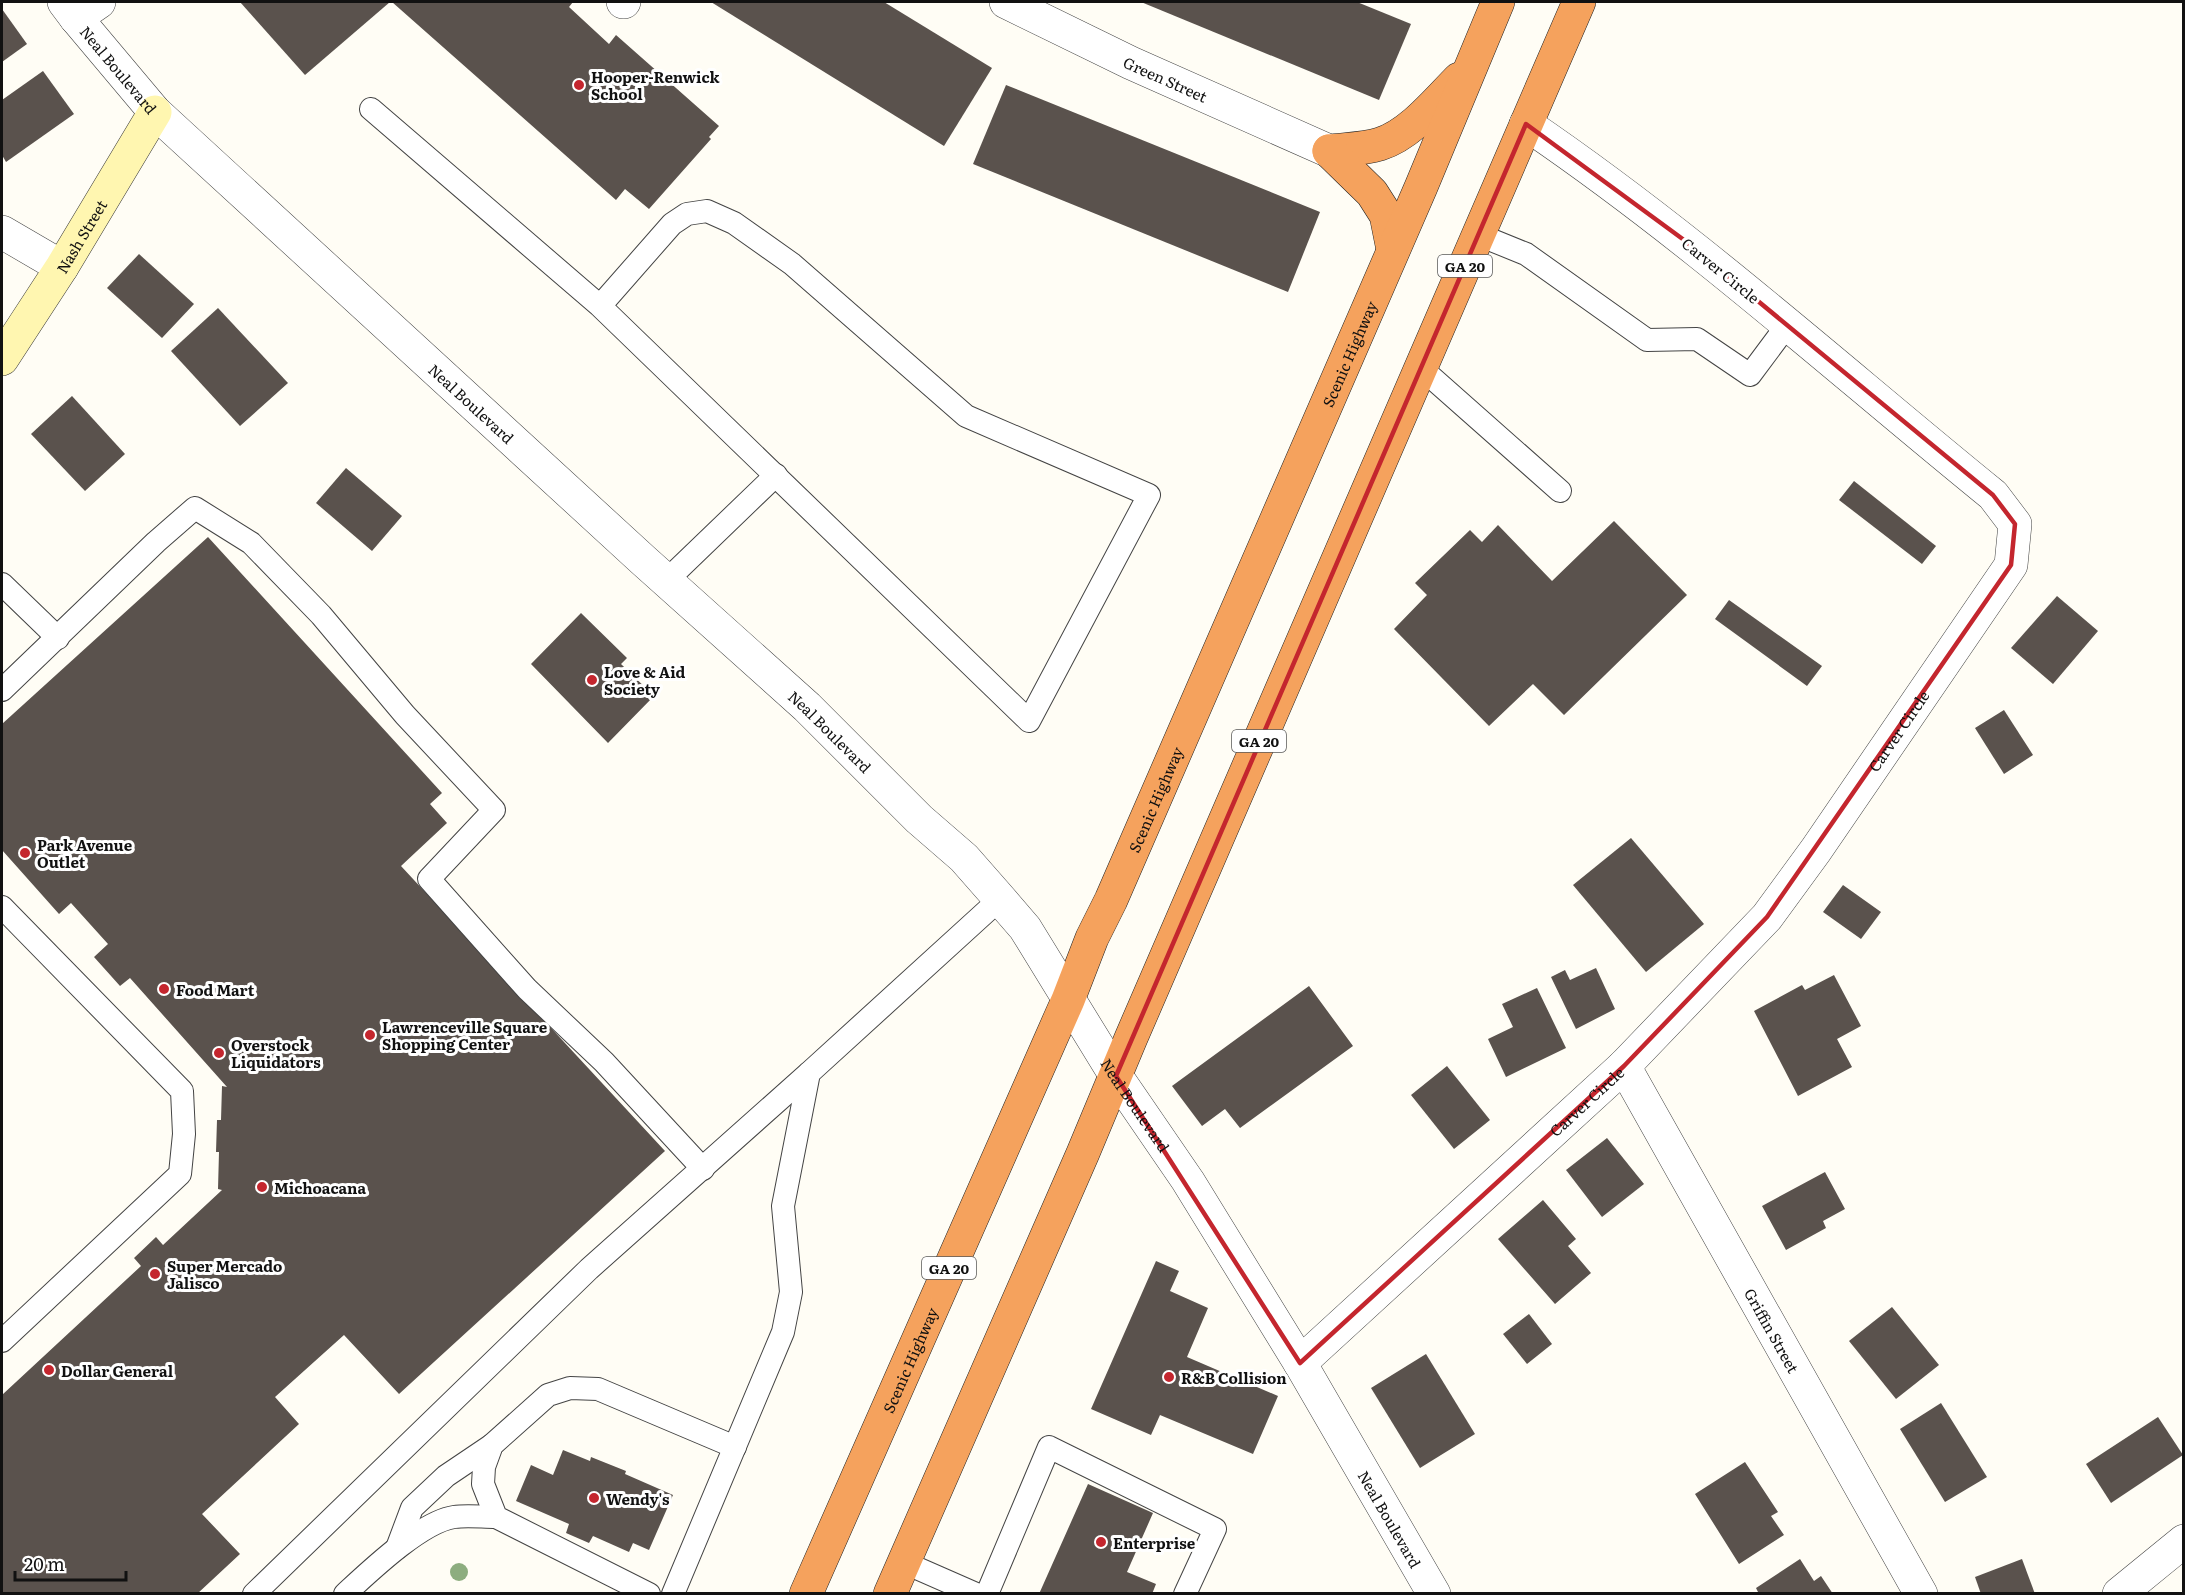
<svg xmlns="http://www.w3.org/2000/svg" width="2185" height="1595" font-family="Literata,serif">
	<rect width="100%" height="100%" fill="#fffdf5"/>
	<g fill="#5a524d">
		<path d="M240,2H390L305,75Z"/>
		<path d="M392,2H573L569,7L609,44L616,35L719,126L709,137L711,139L649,209L625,189L616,200Z"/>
		<path d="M711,2H884L992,68L944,146Z"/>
		<path d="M1141,2H1357L1411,24L1379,100Z"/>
		<path d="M2,9L27,44L2,62Z"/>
		<path d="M43,71L74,114L6,162L2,155V100Z"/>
		<path d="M1006,85L1320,212L1288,292L973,164Z"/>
		<path d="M139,254L194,304L162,338L107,288Z"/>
		<path d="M218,308L288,383L240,426L171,351Z"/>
		<path d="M72,396L125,454L85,491L31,434Z"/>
		<path d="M346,468L402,516L372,551L316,503Z"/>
		<path d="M1854,481L1936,546L1922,564L1839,500Z"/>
		<path d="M1614,521L1687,595L1564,715L1533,684L1489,726L1394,629L1427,595L1415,583L1470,530L1482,542L1498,525L1552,581Z"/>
		<path d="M208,537L442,793L430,804L447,823L401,866L665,1151L399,1394L344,1335L275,1397L299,1424L202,1514L240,1554L197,1594H2V1395L141,1266L134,1258L156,1237L163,1245L222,1190L218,1189L219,1152H216L217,1120H221L222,1086L227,1087L130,978L120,986L94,957L108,944L71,903L59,914L2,850V724Z"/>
		<path d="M2057,596L2098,631L2053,684L2011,648Z"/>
		<path d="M1729,600L1822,666L1807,686L1715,619Z"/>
		<path d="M581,613L627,658L621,664L654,696L608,743L531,664Z"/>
		<path d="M2004,710L2033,755L2004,774L1975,728Z"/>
		<path d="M1631,838L1704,924L1646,972L1573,885Z"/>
		<path d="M1843,885L1881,912L1861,939L1823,912Z"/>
		<path d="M1596,968L1615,1009L1576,1029L1551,977L1565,970L1570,980Z"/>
		<path d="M1834,975L1861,1026L1837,1039L1852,1067L1798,1096L1754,1011L1802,985L1805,990Z"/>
		<path d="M1309,986L1353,1046L1240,1128L1225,1109L1202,1126L1172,1086Z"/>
		<path d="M1537,988L1566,1048L1506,1077L1488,1039L1513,1027L1502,1004Z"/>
		<path d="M1447,1066L1490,1120L1454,1149L1411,1095Z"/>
		<path d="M1607,1138L1644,1184L1602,1217L1566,1170Z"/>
		<path d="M1825,1172L1845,1209L1823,1221L1826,1228L1786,1250L1762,1206Z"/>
		<path d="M1543,1200L1576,1239L1568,1246L1591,1273L1555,1304L1498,1239Z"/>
		<path d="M1156,1261L1179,1271L1170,1291L1208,1308L1187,1357L1278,1396L1253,1454L1160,1415L1151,1435L1091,1409Z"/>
		<path d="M1892,1307L1939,1365L1896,1399L1849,1341Z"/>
		<path d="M1529,1314L1552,1344L1527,1364L1503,1334Z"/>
		<path d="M1426,1354L1475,1434L1420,1468L1371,1388Z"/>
		<path d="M1941,1403L1987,1477L1945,1502L1900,1429Z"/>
		<path d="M2158,1417L2183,1455L2111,1503L2086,1464Z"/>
		<path d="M563,1450L590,1461L591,1457L626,1471L625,1474L673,1495L649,1550L633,1543L629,1552L593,1536L589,1543L566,1533L569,1524L516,1501L531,1465L553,1475Z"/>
		<path d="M1745,1462L1778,1512L1771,1516L1784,1535L1739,1564L1695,1494Z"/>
		<path d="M1088,1484L1153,1513L1127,1572L1156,1584L1152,1594H1039Z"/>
		<path d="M1800,1559L1814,1581L1821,1576L1833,1594H1759L1756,1588Z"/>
		<path d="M2022,1559L2035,1594H1981L1975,1577Z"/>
	</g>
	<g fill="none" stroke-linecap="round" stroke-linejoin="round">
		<g stroke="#444" stroke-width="24">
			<g id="lane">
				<path d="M371,109L600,306L672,224L687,214L707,211L734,223L792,264L966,416L1149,495L1029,721L600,306"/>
				<path d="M1479,235L1526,254L1647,340L1697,339L1750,375L1788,324"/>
				<path d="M1421,368L1560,491"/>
				<path d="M666,581L776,475"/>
				<path d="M2,584L58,638"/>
				<path d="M2,690L156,542L195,508L251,543L321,615L405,715L494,810L429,879L527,989L604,1062L703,1169"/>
				<path d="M2,907L182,1091L184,1134L180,1174L2,1341"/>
				<path d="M397,1548L412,1508L446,1476L492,1445"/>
				<path d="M903,1562L976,1594"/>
				<path d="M254,1594L589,1269L809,1073"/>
				<path d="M345,1594C370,1571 421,1522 454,1517C467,1515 482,1517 496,1517"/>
				<path d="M649,1594L496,1517L483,1484L484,1467L492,1445L548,1395L570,1388L598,1389L735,1447"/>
				<path d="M673,1594L783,1332L791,1292L783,1206L809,1073L1000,899"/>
				<path d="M987,1594L1049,1447L1215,1529L1185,1594"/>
			</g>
		</g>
		<g stroke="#444" stroke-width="34">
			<g id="street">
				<path id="s1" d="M64,2L76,18L155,112L643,560L807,707L919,819L964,858L1000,899L1025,928L1116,1076L1188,1181L1300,1363L1434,1594"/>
				<path d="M623,2H624"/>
				<path id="s2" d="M1006,2L1131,63L1329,151"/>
				<path d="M76,18L99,2"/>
				<path d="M2,232L62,267"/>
				<path id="s3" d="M1624,1066L1921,1594"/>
				<path id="s4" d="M1300,1363L1624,1066L1767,917L1816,850L2011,565L2015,524L1993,495C1839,370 1691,236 1526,124"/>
				<path d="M2119,1594L2184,1541"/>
			</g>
		</g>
		<g stroke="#333" stroke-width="34">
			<g id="secondary">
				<path id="s5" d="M2,359L62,267L155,112"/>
			</g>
		</g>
		<g stroke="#222" stroke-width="34">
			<g id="highway">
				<path d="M1329,151C1346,149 1364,149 1380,144C1410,135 1438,100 1459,79"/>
				<path d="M1329,151L1372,193L1386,215L1393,250"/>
				<path id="s6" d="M806,1594L1068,1000L1092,938L1111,900L1421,187L1498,2"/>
				<path d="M890,1594L1083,1153L1131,1038L1579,2"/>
			</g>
		</g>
		<use href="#lane" stroke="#fff" stroke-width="22"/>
		<use href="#street" stroke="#fff" stroke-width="33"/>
		<use href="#secondary" stroke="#fff6b0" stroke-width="33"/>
		<use href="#highway" stroke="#f5a25d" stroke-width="33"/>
	</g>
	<circle fill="#8dad7f" cx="459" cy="1572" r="9"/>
	<path fill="none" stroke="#c4262e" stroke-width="4.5" stroke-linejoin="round" d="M1526,124L1684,240L1993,495L2015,524L2011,565L1767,917L1624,1066L1300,1363L1116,1076Z"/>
	<g fill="#c4262e" stroke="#fff" stroke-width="2">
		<circle cx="579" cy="85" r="6"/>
		<circle cx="592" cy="680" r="6"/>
		<circle cx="25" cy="853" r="6"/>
		<circle cx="164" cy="989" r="6"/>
		<circle cx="370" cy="1035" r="6"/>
		<circle cx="219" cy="1053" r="6"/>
		<circle cx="262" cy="1187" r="6"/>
		<circle cx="155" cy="1274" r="6"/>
		<circle cx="49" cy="1370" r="6"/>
		<circle cx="1169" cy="1377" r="6"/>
		<circle cx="594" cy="1498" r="6"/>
		<circle cx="1101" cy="1542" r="6"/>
	</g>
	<g text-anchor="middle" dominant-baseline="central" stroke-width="6" stroke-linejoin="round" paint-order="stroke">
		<g fill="#fff" stroke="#585858" stroke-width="1.5">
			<rect x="1438" y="255" width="54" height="22" rx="4.5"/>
			<rect x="1232" y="730" width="54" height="22" rx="4.5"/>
			<rect x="922" y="1257" width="54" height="22" rx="4.5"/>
		</g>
		<g font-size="14" font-weight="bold" fill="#111">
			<text x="1465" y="266">GA 20</text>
			<text x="1259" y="741">GA 20</text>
			<text x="949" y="1268">GA 20</text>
		</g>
		<g font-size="15" fill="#111" stroke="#fff">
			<text stroke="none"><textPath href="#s1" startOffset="87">Neal Boulevard</textPath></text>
			<text stroke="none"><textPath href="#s2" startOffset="177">Green Street</textPath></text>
			<text stroke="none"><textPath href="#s5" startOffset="146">Nash Street</textPath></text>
			<text transform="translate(1721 270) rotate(39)">Carver Circle</text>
			<text stroke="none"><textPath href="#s6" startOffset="1354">Scenic Highway</textPath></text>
			<text stroke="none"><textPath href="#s1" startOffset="573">Neal Boulevard</textPath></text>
			<text stroke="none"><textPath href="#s4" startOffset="874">Carver Circle</textPath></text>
			<text stroke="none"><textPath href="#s1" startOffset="1059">Neal Boulevard</textPath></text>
			<text stroke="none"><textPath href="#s6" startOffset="868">Scenic Highway</textPath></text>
			<text stroke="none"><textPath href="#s4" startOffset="388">Carver Circle</textPath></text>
			<text stroke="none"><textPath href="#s1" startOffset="1545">Neal Boulevard</textPath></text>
			<text stroke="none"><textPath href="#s3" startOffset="303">Griffin Street</textPath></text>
			<text stroke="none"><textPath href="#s6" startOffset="256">Scenic Highway</textPath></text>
			<text stroke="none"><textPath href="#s1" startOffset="2031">Neal Boulevard</textPath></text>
		</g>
		<g font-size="15" font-weight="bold" fill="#111" stroke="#fff" text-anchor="start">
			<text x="591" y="76">Hooper-Renwick<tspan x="591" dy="17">School</tspan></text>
			<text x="604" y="671">Love &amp; Aid<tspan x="604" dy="17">Society</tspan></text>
			<text x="37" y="844">Park Avenue<tspan x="37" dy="17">Outlet</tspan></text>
			<text x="176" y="989">Food Mart</text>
			<text x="382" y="1026">Lawrenceville Square<tspan x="382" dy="17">Shopping Center</tspan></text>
			<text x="231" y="1044">Overstock<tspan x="231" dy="17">Liquidators</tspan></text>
			<text x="274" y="1187">Michoacana</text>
			<text x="167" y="1265">Super Mercado<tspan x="167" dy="17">Jalisco</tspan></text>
			<text x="61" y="1370">Dollar General</text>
			<text x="1181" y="1377">R&amp;B Collision</text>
			<text x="606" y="1498">Wendy's</text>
			<text x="1113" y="1542">Enterprise</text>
		</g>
	</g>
	<rect width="2185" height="1595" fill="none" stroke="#111111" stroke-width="6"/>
	<path d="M15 1571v9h111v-9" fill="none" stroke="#111111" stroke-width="3"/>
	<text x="24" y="1571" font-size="18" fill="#111111" stroke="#ffffff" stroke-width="4.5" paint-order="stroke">20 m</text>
</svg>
